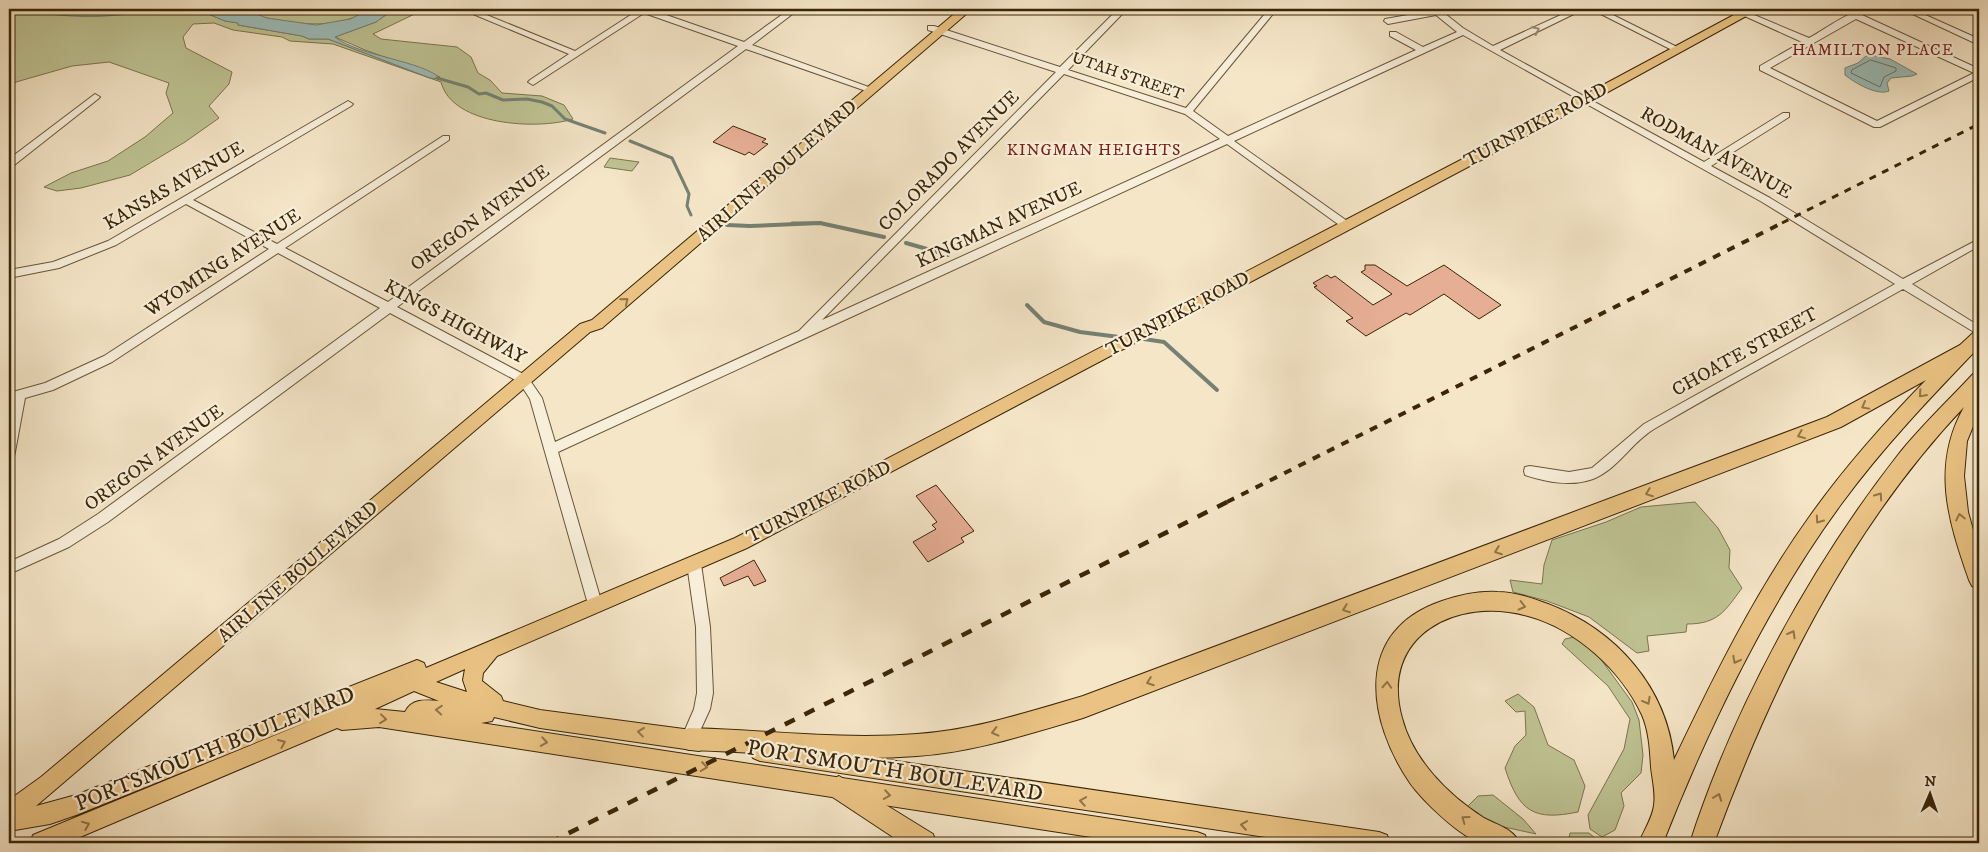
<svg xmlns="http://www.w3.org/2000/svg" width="1988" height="852" font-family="'IM FELL DW Pica',serif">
	<rect width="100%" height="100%" fill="#f5e6c8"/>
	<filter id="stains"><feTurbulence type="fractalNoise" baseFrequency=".004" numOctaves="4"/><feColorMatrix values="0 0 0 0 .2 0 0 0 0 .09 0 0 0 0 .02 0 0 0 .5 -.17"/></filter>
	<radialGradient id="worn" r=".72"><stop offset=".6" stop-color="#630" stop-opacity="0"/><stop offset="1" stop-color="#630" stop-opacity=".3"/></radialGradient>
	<g fill="#bfc494" stroke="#7c754d">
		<path d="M9,9H27L41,14L98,16L157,9H196L225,21L239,23L238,25L302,36L309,39H328L430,78L440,77L365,50L335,37L376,22L394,9H425L373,34L381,39L457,47L471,57L478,73L490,80L502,93L542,96L564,105L573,119C538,130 452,126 441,82L333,44L290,41L282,37L233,30L214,23L193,24L183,37L186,48L232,72L229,84L209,106L219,118L185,142L130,175L81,188L57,191L44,187L71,173L108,161L145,137L173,113L166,93L169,83L109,62L72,66L16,82L9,86Z"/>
		<path d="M244,9H371C342,27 310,26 277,20C266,18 253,16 244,9Z"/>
		<path d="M610,158L639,162L632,171L604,167Z"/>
		<path d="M1695,502L1718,528L1730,550L1729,568L1742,588C1725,611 1718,624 1687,624L1686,632L1647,636L1649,651L1637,653L1589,617L1547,601L1513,592L1510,580L1542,584L1544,565L1552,540L1606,522L1641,507Z"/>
		<path d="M1574,637L1597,654L1632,702L1639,720L1643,755L1641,773L1621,793L1624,806L1615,830L1602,837L1590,829L1588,815L1624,749L1630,719L1608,686L1562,644L1565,639Z"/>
		<path d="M1518,694L1534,707L1548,745L1574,760L1585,786L1578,812C1534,821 1519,812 1505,768L1515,746L1526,735L1525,711L1516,712L1505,701Z"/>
		<path d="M1493,795L1523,819L1536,834L1486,823L1467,807L1478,796Z"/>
		<path d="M1570,833H1589L1601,843H1568Z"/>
	</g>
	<g fill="#9dbebb" stroke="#758173">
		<path d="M27,9H157C115,18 67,20 27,9Z"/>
		<path d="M196,9H244L267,18L316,25L350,19L371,9H394L376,22L335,37C358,56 424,61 441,79L430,78L328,39H309L302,36L238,25V23L225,21Z"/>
		<path d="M1871,55L1890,59L1917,74L1912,76L1891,78L1887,83L1889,91C1877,96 1855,83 1845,75V68L1858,63L1866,56Z"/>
	</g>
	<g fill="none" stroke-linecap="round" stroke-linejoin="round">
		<g stroke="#6c7260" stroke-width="1">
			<path d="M42,9L98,11L122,9"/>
			<path d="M1871,60L1896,68V71L1884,77L1880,87L1851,73L1852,70Z"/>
		</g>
		<g stroke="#758173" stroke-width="3">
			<path d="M437,78L468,87L479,94L486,93L503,100L527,99L542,102L552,106L565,119L605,133"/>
			<path d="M630,141L672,158L689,194L687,206L691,215"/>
			<path d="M792,223H821"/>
		</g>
		<g stroke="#758173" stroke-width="4">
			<path d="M727,225L750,226L820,223L884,237"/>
			<path d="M906,243L948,255"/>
			<path d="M1027,305L1044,322L1080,332L1119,337"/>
			<path d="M1144,339L1164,342L1217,390"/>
		</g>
	</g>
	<g fill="#e7ae96" stroke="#3a2606">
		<path d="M733,126L766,139L762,142L768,144L754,155L749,152L745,155L713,142Z"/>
		<path d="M1365,265H1375L1407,286L1444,265L1501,305L1479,319L1444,294L1410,315L1406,313L1366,336L1346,321L1353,318L1314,287L1317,286L1313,283L1327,275L1331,278L1335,276L1373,305L1392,294L1361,272L1365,270Z"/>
		<path d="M936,485L974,531L961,538L964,542L928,562L913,542L936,529L932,525L937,522L916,496Z"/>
		<path d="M754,560L766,581L754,586L748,576L724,586L720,578Z"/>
	</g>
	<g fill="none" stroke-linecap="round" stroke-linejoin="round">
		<g stroke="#695636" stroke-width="2">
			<g id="minor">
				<path d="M461,9H472L575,51L640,9H649L744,42L790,9H799L752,45L877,90L875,92H869L746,49L397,307L527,376L542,398L555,442L799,331L1056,72L928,30V26H934L1060,67L1118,9H1127L1068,70L1186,108L1269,9H1277L1193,111L1228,136L1416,50L1390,36V32H1396L1423,47L1457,32L1436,15L1388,24L1384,21L1385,19L1431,11L1430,9H1439L1463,28L1493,46L1574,9H1584L1500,50L1704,162L1783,113H1789V117L1711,166L1770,198L1903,279L1979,239V246L1912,284L1979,326V335L1903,289C1820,336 1736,381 1654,429C1631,443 1618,469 1593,479C1571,487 1547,482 1525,475L1524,471L1525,467L1530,466L1569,472L1592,468L1644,424L1895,284L1762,202L1463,35L1234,141L1350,223V227H1342L1227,144L558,452L602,604L600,608L595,610L590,608L588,604L530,399L519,382L390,313L108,522L69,547L9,574V562L59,539L98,514L380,308L278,253L112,362L53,390L25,398L15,452L14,456L9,457V419L12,402L9,403V393L45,383L104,356L269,249L186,204L116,245L59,268L9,278V270L53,262L108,241L348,101L353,104L351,106L193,200L277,244L443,136H449V140L285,248L388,302L738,46L644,13L533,85L528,82L530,80L569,54ZM1064,74L1185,114L1220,139L822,320Z"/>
				<path d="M1591,9H1601L1681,49L1674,51Z"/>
				<path d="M1729,9H1740L1809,38C1828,28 1850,9 1871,9L1862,15L1979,69V77L1880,127H1874L1760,70V66L1802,42ZM1856,19L1974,73L1877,121L1770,68Z"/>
				<path d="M1902,9H1912L1979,39V45Z"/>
				<path d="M95,94L100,97L98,99L13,166L9,167V159Z"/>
				<path d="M694,558L699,560L701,564L710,627L713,693L710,709L694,744L689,746L684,744L681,739L694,709L697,693L696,627L687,564L689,560Z"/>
			</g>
		</g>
		<g stroke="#3a2606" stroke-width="2">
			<g id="major">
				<path d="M960,9H972L602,328L590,332L36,806L76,795L417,660L424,663L426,668L735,538L1547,115L1745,9H1759L1555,121L747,548L497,656L483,673L482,681L501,696L503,701L540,710L699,731L706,734L709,741L706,748L699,751L540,728L494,717L492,721L481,723L1197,832L1205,835L1208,843H1130L379,727L342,730L337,728L66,843H30L33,835L317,718L76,815L50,824L9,831V800L41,777L580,324L592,320ZM465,669L463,680L467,692L436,682ZM414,691L439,701C426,700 412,698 405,712L375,709Z"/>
				<path d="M760,741L1379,832L1387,835L1390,843H1305L760,761L753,758L750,751L753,744Z"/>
			</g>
		</g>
		<g stroke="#3a2606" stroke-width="2">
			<g id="highway">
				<path d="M1979,331V347C1931,397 1883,447 1842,503C1770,600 1707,730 1663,843H1639C1643,832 1653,817 1654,805C1656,793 1652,778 1651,767C1650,750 1649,731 1642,715C1621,670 1576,629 1528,616C1457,596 1379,635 1402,718C1413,760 1448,795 1484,818C1497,825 1514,829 1519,843C1508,844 1493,846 1482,843C1462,839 1422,800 1410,783C1367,720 1353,631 1442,601C1460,595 1478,591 1497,592C1515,592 1532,598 1548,604C1616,630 1667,687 1674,760C1714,676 1756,591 1810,516C1845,467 1884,423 1926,380L1841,427L1083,718C1028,734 974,752 917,756C840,762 765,752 689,750L681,747L677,739L681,731L689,728C765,730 840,740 917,734C974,730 1028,712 1083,696L1827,417L1960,345L1973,333Z"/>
				<path d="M1979,372V412L1967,441L1964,476L1968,512L1979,551V589L1972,586L1969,580C1948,520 1931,466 1964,407C1847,531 1772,685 1714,843H1690C1733,709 1811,566 1898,455C1921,426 1948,401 1973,374Z"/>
				<path d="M839,776L933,834L936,843H902L831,796L827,788L831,780Z"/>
			</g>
		</g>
		<use href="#minor" fill="#f8efdb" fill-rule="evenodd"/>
		<use href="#major" fill="#eac384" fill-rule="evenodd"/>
		<use href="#highway" fill="#eac384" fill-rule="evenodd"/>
		<path stroke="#3a2606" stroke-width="3" stroke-dasharray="7 7" stroke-linecap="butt" d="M1782,223L1979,124"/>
		<path stroke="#3a2606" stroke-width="4" stroke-dasharray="8 8" stroke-linecap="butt" d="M1227,502L1784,222"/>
		<path stroke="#3a2606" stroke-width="4.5" stroke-dasharray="11 11" stroke-linecap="butt" d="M549,843L1229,501"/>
	</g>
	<defs><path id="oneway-chevron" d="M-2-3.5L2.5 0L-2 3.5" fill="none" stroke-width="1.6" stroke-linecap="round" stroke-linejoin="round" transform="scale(1.25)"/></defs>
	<use stroke="#998a70" href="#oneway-chevron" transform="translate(1536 30) rotate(-26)"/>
	<g stroke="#927445">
		<use href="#oneway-chevron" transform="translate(625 301) rotate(-40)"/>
		<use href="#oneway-chevron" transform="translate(1922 394) rotate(131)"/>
		<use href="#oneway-chevron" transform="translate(1865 406) rotate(151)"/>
		<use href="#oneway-chevron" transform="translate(1801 435) rotate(158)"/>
		<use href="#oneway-chevron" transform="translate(1649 493) rotate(159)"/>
		<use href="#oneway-chevron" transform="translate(1879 496) rotate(-55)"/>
		<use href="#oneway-chevron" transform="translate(1960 517) rotate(-102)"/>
		<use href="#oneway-chevron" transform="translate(1819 520) rotate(125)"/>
		<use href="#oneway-chevron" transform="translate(1498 551) rotate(159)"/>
		<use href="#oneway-chevron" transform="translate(1522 606) rotate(14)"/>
		<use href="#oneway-chevron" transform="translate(1346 609) rotate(159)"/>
		<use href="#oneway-chevron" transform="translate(1792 634) rotate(-61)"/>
		<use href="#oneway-chevron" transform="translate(1736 660) rotate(118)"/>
		<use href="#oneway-chevron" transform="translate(1150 682) rotate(160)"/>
		<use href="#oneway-chevron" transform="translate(1387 685) rotate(-87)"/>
		<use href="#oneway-chevron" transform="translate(1647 701) rotate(61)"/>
		<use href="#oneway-chevron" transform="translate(439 710) rotate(-176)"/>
		<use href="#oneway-chevron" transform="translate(383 719) rotate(6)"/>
		<use href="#oneway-chevron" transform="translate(641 732) rotate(-173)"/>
		<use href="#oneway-chevron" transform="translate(995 732) rotate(166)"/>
		<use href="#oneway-chevron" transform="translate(544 742) rotate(9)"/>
		<use href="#oneway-chevron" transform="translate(282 743) rotate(-23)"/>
		<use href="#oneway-chevron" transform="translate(704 767) rotate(9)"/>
		<use href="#oneway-chevron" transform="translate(887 795) rotate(9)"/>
		<use href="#oneway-chevron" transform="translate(1718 797) rotate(-69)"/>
		<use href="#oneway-chevron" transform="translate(1083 801) rotate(-171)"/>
		<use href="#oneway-chevron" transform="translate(1465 819) rotate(-144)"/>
		<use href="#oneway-chevron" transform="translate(86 825) rotate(-22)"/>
		<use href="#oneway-chevron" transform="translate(1244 825) rotate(-172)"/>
	</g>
	<g text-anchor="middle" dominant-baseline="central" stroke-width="4.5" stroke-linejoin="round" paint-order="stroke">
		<g font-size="16" letter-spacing="1" fill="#7a1f14" stroke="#f8efdb">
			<text x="1873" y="50">HAMILTON PLACE</text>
			<text x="1094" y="150">KINGMAN HEIGHTS</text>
		</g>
		<g font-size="16" fill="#3a2606" stroke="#f8efdb">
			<text transform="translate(1128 76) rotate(19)">UTAH STREET</text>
		</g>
		<g font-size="19" fill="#3a2606" stroke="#f8efdb">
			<text transform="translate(1536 125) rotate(-28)">TURNPIKE ROAD</text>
			<text transform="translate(1716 153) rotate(29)">RODMAN AVENUE</text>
			<text transform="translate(949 161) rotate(-45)">COLORADO AVENUE</text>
			<text transform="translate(777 171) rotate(-41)">AIRLINE BOULEVARD</text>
			<text transform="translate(174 186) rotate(-30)">KANSAS AVENUE</text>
			<text transform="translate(480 218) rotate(-36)">OREGON AVENUE</text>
			<text transform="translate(999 225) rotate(-25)">KINGMAN AVENUE</text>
			<text transform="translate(223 263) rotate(-33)">WYOMING AVENUE</text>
			<text transform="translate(1178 314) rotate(-28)">TURNPIKE ROAD</text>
			<text transform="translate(455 322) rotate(28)">KINGS HIGHWAY</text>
			<text transform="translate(1745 352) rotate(-29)">CHOATE STREET</text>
			<text transform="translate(154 458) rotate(-36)">OREGON AVENUE</text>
			<text transform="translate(819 502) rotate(-27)">TURNPIKE ROAD</text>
			<text transform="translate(298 572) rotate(-41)">AIRLINE BOULEVARD</text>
		</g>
		<g font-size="22" fill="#3a2606" stroke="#f8efdb">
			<text transform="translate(215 749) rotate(-22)">PORTSMOUTH BOULEVARD</text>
			<text transform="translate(895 771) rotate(9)">PORTSMOUTH BOULEVARD</text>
		</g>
	</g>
	<rect width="1988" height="852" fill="none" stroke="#f5e6c8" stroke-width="30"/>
	<rect x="10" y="10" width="1968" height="832" fill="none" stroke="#3a2606" stroke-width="2.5"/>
	<rect x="15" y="15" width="1958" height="822" fill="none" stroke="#3a2606"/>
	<g transform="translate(1930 794) rotate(2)" stroke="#f8efdb" stroke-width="4" paint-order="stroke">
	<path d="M0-4L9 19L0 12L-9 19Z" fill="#3a2606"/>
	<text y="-8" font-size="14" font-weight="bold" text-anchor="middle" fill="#3a2606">N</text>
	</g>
	<rect width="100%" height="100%" filter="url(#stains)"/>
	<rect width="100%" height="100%" fill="url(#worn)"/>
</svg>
